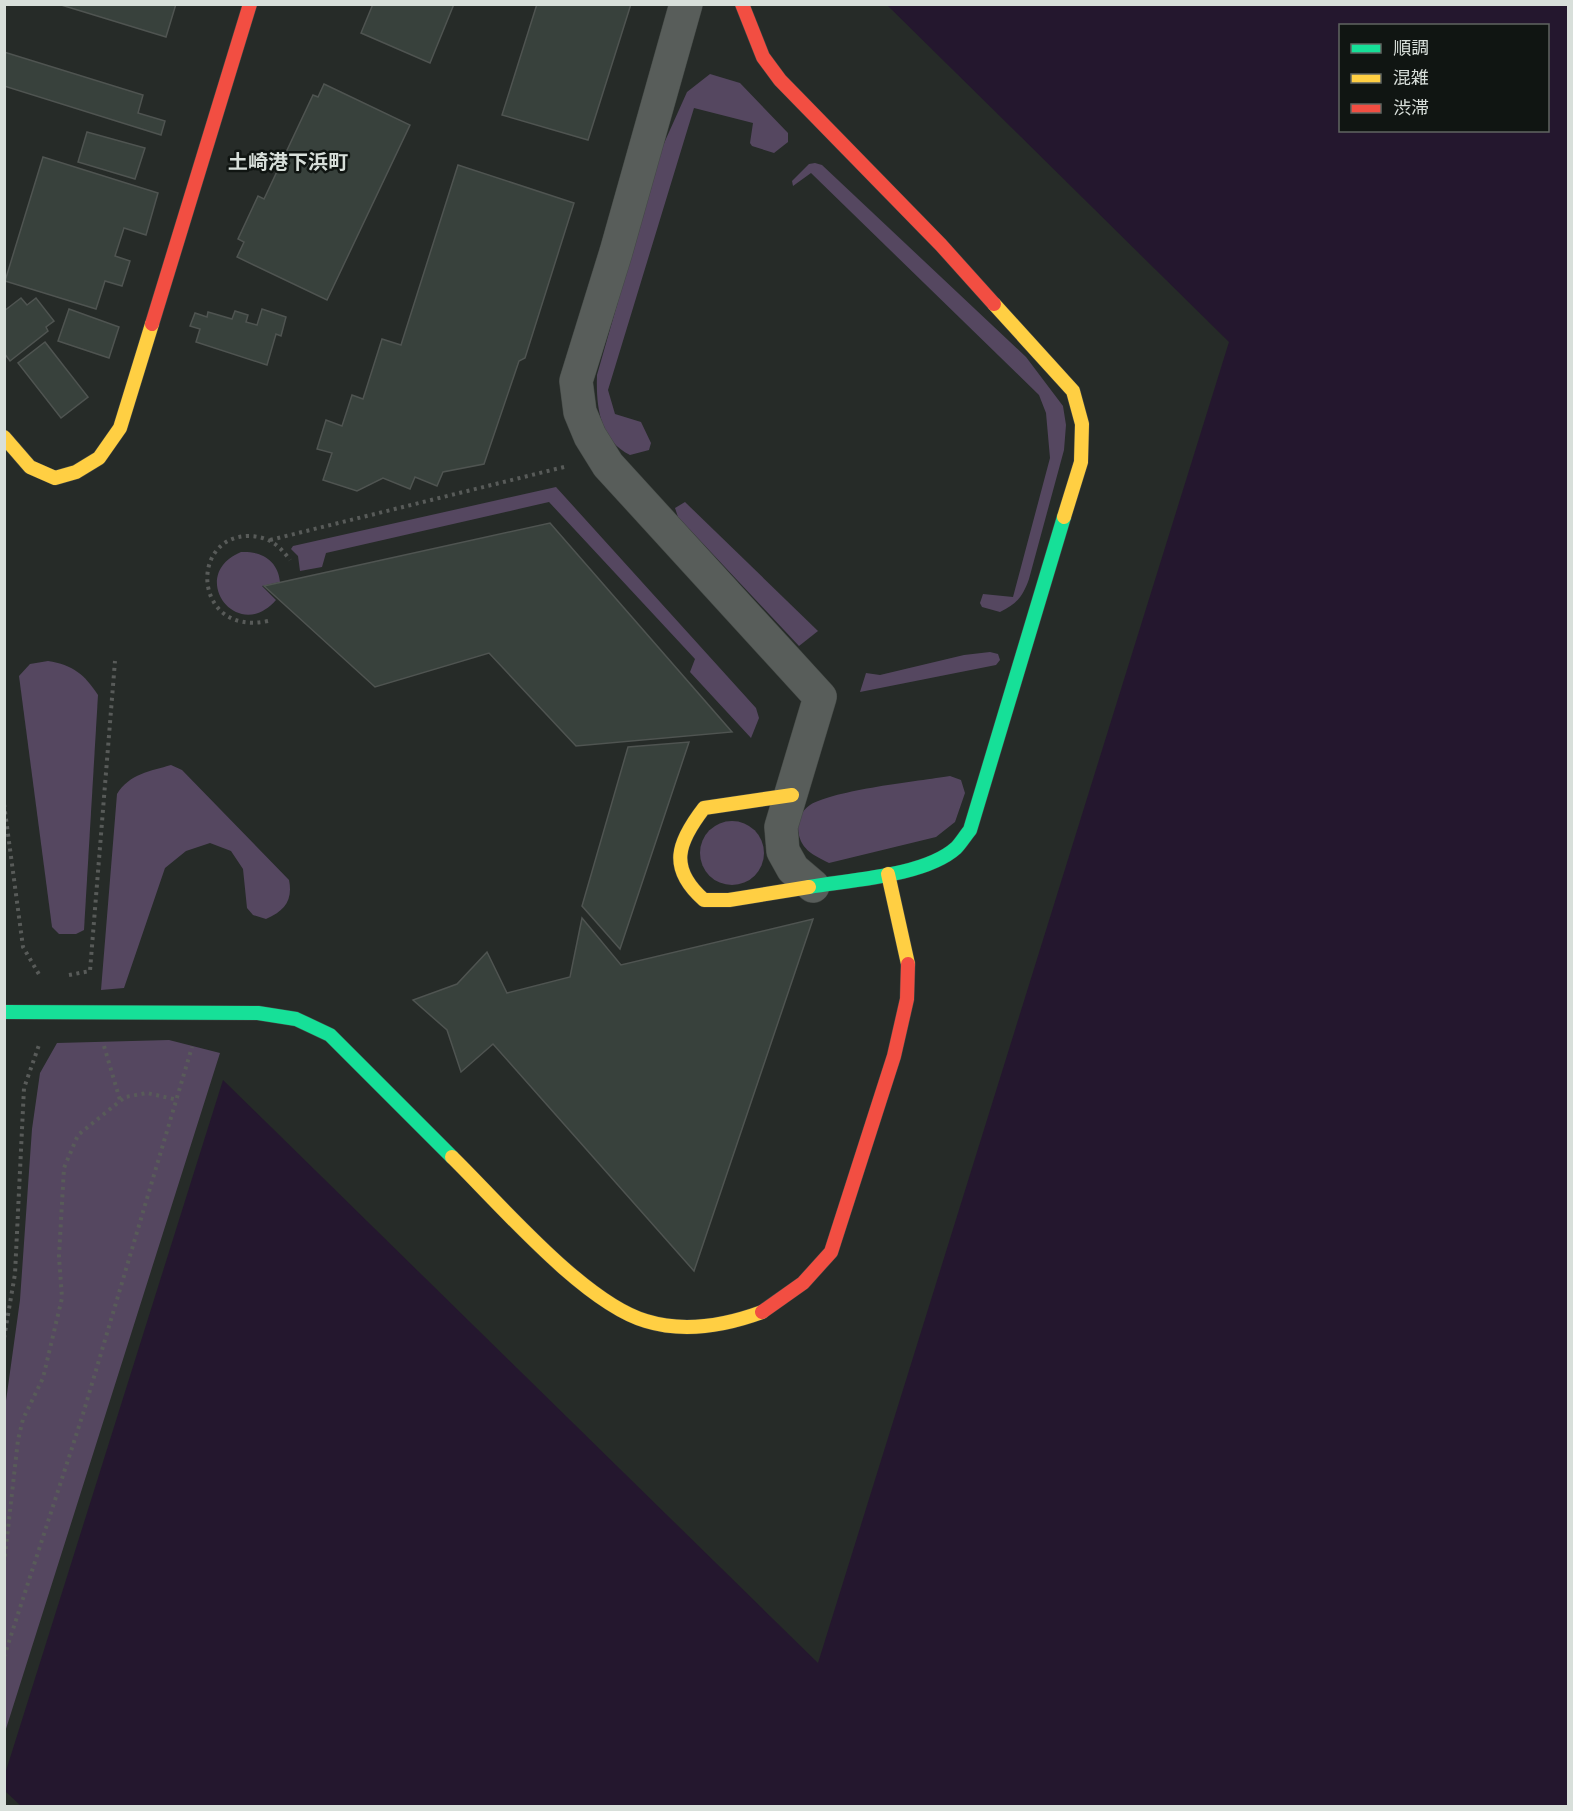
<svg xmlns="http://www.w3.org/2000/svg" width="1573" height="1811" font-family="Rubik,'Noto Sans JP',sans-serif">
	<rect width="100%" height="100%" fill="#262b28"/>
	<g fill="#554760">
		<path d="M710,74L740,83L788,133V142L774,153L752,146L750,143L753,123L694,108L608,390L615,414L641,422L651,443L649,450L630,455C599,440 596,405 597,375L661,150L687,92Z"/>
		<path d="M815,163L822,165L1026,357L1063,406L1066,425L1064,450L1029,579C1023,596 1017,604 1000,612L982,607L980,603L983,594L1013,597L1050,458L1046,413L1039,395L811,173L793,186L792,181L809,164Z"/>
		<path d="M556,487L756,708L759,718L751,738L690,672L695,659L549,502L326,553L322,567L300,571L298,556L291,549L293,546Z"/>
		<path d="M685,502L818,631L799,646L678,517L675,508Z"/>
		<path d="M241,552C261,551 278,560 280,582L262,586L276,600C237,645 186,575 241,552Z"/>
		<path d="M990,652L998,654L1000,660L996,665L860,692L866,673L880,675L964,655Z"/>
		<path d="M48,661C73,665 84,674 98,695L84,930L76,934H59L52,927L19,676L30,664Z"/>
		<path d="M171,765L182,770L289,880C293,900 285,911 266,919L253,915L247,908L243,869L231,851L210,843L186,851L165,868L124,988L101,990L117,794C129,774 151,771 171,765Z"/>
		<path d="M950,776L961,780L965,793L955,822L936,837L829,863C813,855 799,849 798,828C797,819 802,811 810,805C834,790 919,781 950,776Z"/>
		<circle cx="732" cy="853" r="32"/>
		<path d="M169,1040L220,1053L5,1732V1408L20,1300L32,1129L40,1073L57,1043Z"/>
	</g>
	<path fill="#24172e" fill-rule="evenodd" d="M887,5H1568V1806H21L5,1791V1774L223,1080L818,1663L1229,342ZM1340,26H1548V130H1340Z"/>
	<g fill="#38413c" stroke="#4f5451" stroke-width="1.5">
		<path d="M58,4H176L166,37Z"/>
		<path d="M373,4H454L430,63L361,33Z"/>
		<path d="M537,4H631L588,140L502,115Z"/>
		<path d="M4,52L143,95L138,113L165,121L161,135L4,86Z"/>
		<path d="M324,84L410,125L327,300L237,257L244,242L238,239L258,196L264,199L313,95L318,97Z"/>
		<path d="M87,132L145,148L135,179L78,162Z"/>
		<path d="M43,157L158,193L146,235L124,228L115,256L130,261L122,286L105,281L96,309L5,281Z"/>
		<path d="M458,165L574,203L525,358L519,361L484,464L443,472L437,486L415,477L410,489L383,478L357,491L323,480L332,453L317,449L326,420L342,426L352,395L363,399L382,339L401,345Z"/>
		<path d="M21,298L27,305L36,298L54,321L46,327L48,331L10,361L4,353V311Z"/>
		<path d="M69,309L119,327L109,358L58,341Z"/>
		<path d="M262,309L286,317L281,336L276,334L267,365L196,342L200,329L190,326L195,313L207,317L208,312L232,319L235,311L248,315L246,322L257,325Z"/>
		<path d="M45,342L88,397L61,418L18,363Z"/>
		<path d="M550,523L732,732L576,746L489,653L375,687L264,586Z"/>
		<path d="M689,742L620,949L582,906L628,747Z"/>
		<path d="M582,918L621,965L813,919L694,1271L493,1044L461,1072L447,1030L413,1000L457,984L487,952L507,993L570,977Z"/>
	</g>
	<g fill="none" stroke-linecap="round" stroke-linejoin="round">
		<g stroke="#434845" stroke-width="34">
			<path id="street" d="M686,4L616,252L576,381L580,412L590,436L608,465L820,697L781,827L783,851L793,869L813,886"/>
		</g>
		<g stroke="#434845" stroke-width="15">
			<g id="fast">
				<path d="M809,887C849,880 925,876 956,848C961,843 965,836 970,830L1064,517"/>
				<path d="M4,1012L258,1013L296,1019L330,1035L452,1157"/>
			</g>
		</g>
		<g stroke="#434845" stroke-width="15">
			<g id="slow">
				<path d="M994,304L1073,391L1082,424L1081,462L1064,517"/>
				<path d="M4,437L30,467L55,478L76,472L99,458L120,428L152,324"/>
				<path d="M792,795L704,808C677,843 668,868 704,900H729L809,887"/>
				<path d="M888,874L908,964"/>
				<path d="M452,1157C499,1203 584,1303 646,1321C685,1333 724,1326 762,1312"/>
			</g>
		</g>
		<g stroke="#434845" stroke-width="15">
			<g id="jam">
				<path d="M742,4L763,57L780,80L941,245L994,304"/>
				<path d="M152,324L250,4"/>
				<path d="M762,1312L803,1283L831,1252L894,1056L907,999L908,964"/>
			</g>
		</g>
		<g stroke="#585b59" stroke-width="4" stroke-dasharray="3 4.5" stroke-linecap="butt">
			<path d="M270,540L568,466"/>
			<path d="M268,621C194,637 188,537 248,536C268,536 279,545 290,560"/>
			<path d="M4,804L23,947L40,976"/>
			<path d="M69,975L90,971L115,661"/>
			<path d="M104,1046L120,1100"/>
			<path d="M4,1338L15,1274L24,1088L39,1045"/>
			<path d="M4,1564L18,1440L23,1419L43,1378L62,1298L59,1256L64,1168L78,1135L125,1097L147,1093L178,1100"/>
			<path d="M4,1657L83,1414L192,1047"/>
		</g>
		<use href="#street" stroke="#585d5a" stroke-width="33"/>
		<use href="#fast" stroke="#16e098" stroke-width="14"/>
		<use href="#slow" stroke="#ffcf43" stroke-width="14"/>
		<use href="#jam" stroke="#f24e42" stroke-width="14"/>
	</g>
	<g text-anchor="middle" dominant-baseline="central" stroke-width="5" stroke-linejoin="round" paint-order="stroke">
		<g font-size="20" font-weight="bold" fill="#d8dfda" stroke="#101512">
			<text x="288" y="162">土崎港下浜町</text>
		</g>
	</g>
	<rect width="1573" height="1811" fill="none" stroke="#d8dfda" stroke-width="12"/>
	<rect x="1339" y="24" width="210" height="108" fill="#101512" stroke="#606662" stroke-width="1.5"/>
	<rect x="1351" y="44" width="30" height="9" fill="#16e098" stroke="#606662" stroke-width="1.5"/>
	<text x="1393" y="54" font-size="18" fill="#d8dfda">順調</text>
	<rect x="1351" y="74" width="30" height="9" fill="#ffcf43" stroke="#606662" stroke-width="1.5"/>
	<text x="1393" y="84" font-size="18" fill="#d8dfda">混雑</text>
	<rect x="1351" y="104" width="30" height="9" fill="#f24e42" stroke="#606662" stroke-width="1.5"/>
	<text x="1393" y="114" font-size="18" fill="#d8dfda">渋滞</text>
</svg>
